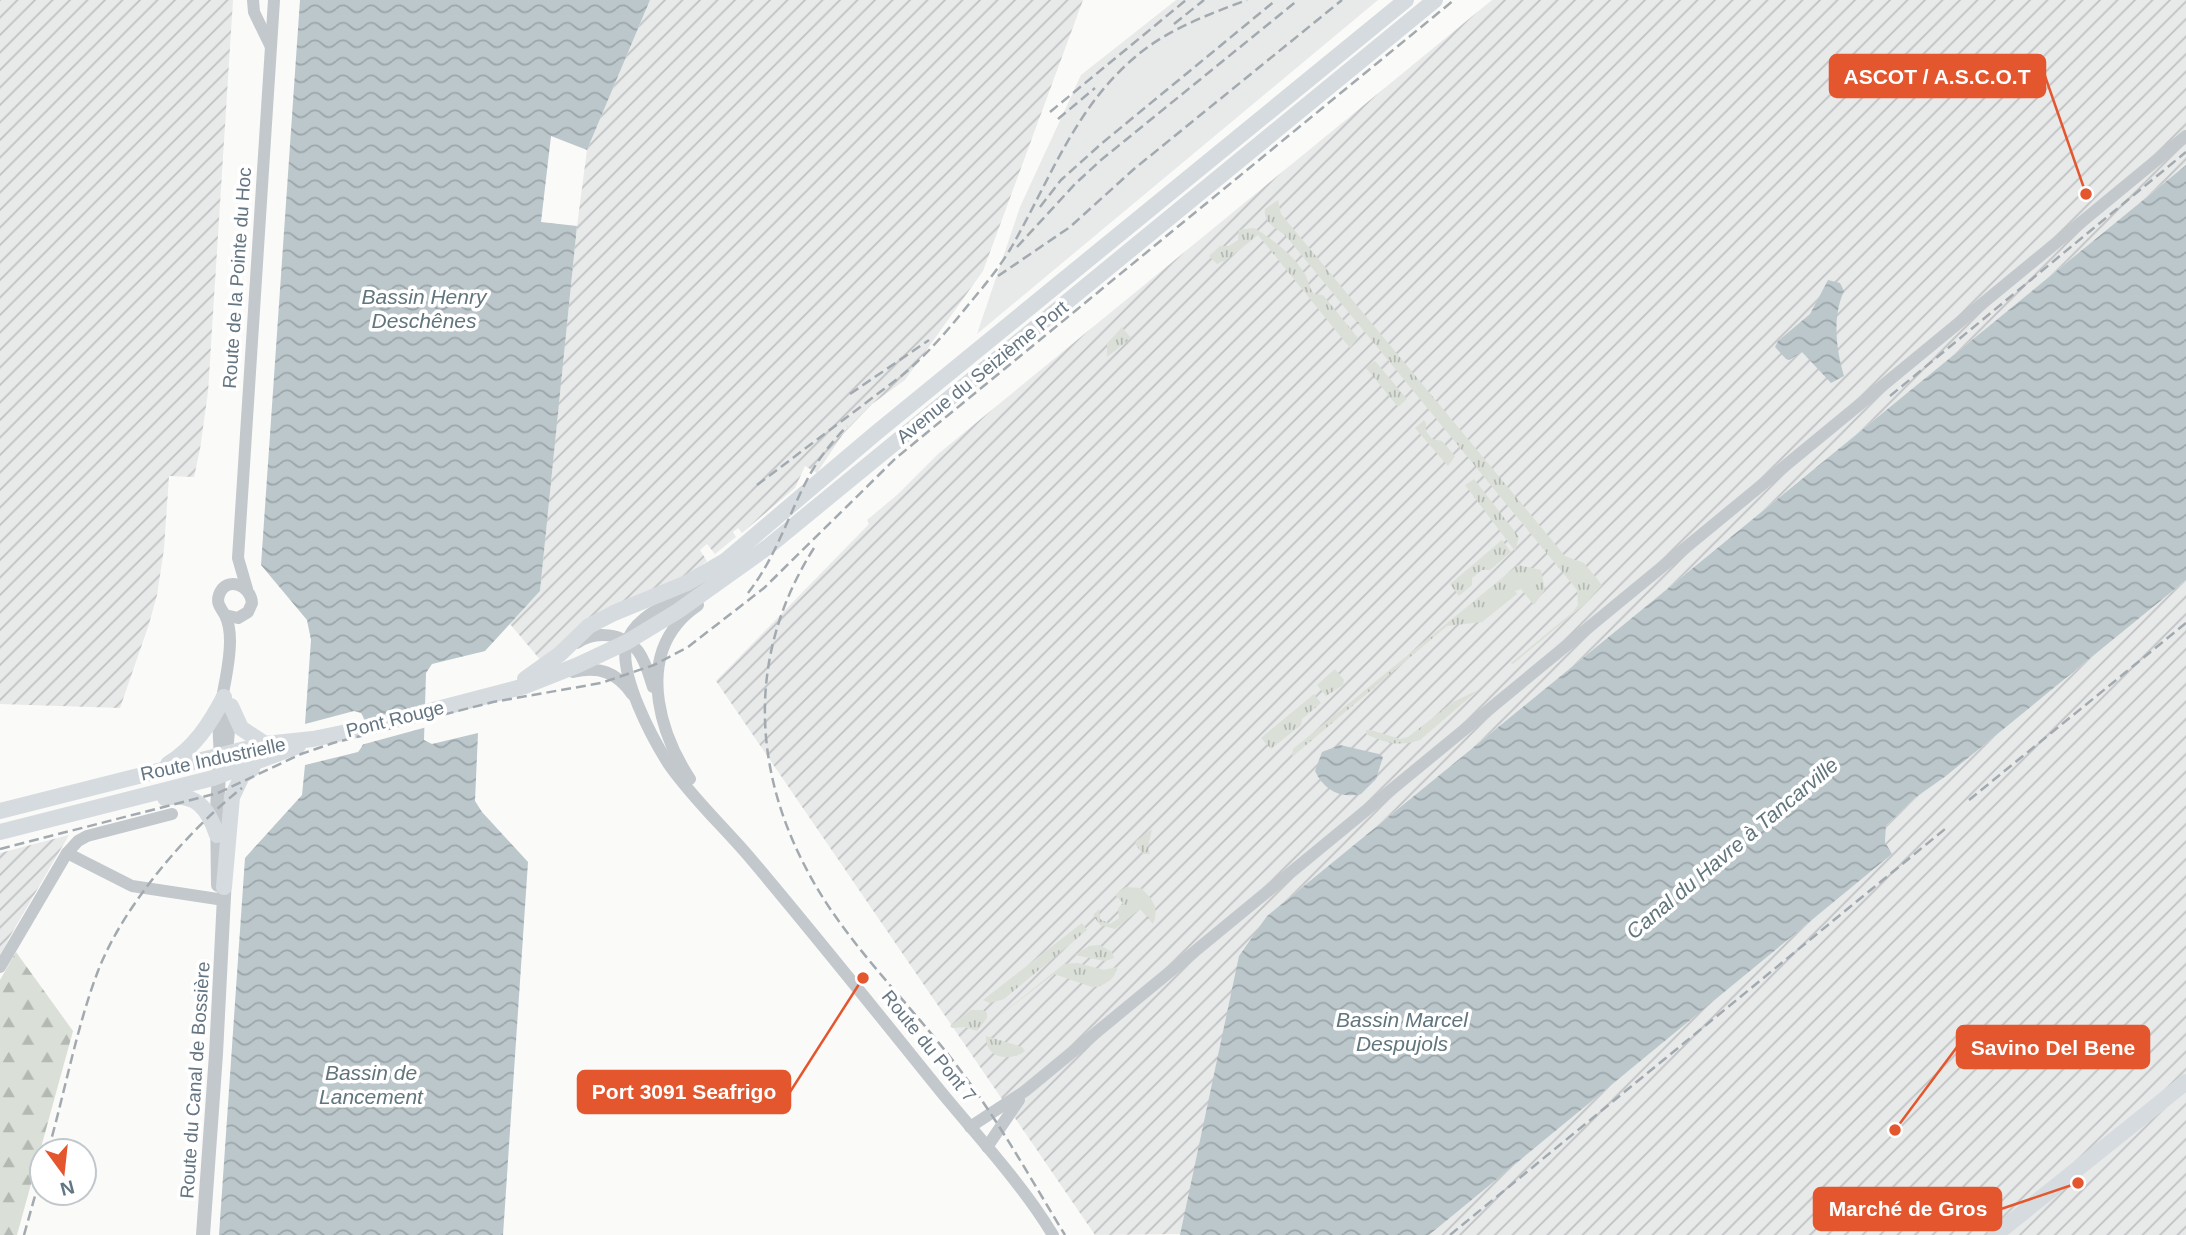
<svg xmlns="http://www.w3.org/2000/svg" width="2186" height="1235" font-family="Helvetica,sans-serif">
	<defs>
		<pattern id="industrial-furrows" width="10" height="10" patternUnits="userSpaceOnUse" patternTransform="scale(1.75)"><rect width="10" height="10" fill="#e8e9e9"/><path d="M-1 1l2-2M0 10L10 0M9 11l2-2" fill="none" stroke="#c0c1c2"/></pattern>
		<pattern id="grass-tufts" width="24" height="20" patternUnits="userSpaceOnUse" patternTransform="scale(1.75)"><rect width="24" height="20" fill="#dadfd7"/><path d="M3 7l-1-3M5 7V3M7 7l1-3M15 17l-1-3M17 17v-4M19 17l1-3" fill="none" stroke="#b4b9b4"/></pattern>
		<pattern id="forest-firs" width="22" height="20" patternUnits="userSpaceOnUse" patternTransform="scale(1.75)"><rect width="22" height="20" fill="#dadfd7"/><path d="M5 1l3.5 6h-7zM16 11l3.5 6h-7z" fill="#b4b9b4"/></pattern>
		<pattern id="water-waves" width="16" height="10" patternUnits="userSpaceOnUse" patternTransform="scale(1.75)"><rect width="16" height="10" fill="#bbc7cb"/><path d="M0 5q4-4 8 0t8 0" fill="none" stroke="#9ca6aa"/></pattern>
	</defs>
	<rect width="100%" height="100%" fill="#fafaf8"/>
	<path fill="#e8e9e9" d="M1176,0H1378L977,334L1020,207L1081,75Z"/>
	<g fill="url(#industrial-furrows)">
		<path d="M0,0H233L208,392L200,449L194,477L169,476L164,549L157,595L149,624L120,708L0,704Z"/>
		<path d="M650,0H1083L983,271L905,380L872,404L843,434L817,473L805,466L795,488L742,533L738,528L733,532L736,537L715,554L707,544L700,550L707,561L689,575L542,662L510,624L540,591L577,226L587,150Z"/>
		<path d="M1492,0H2186V165L1267,916L1182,1234L1095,1235L716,681L869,524L867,520L897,495L938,454Z"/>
		<path d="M2186,580V1235H1429L1891,854L1885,842L1886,826L1915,798L1946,776Z"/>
		<path d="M69,835L9,938L0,956V853Z"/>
	</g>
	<g fill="url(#grass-tufts)">
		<path d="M1278,200L1281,214L1565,556L1584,563L1602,585L1585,604L1513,664L1511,663L1573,612L1578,605L1577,590L1285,235C1275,228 1263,222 1265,209Z"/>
		<path d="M1254,228C1274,240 1292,254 1305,274C1309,281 1307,284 1314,294L1323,295L1358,338L1350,348L1258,235L1224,262L1223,261L1217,264L1209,256L1220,246H1229L1238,240L1239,230Z"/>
		<path d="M1122,327L1131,338L1107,357V344Z"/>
		<path d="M1375,361L1407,399L1398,407L1366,368Z"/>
		<path d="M1424,420L1426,423V431L1432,439L1442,441L1455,456L1448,466L1415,428Z"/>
		<path d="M1474,479L1519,537L1515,551L1465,485Z"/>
		<path d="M1502,540L1511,552L1490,570H1482L1472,578V585L1459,596L1450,584Z"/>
		<path d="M1518,565L1541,570L1545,590L1534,605L1521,589L1515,591L1517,594L1482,622L1447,626L1292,757L1293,749Z"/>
		<path d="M1335,669L1344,680L1343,685L1326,696L1317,685Z"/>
		<path d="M1498,673L1420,740C1399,747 1385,743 1366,734V730H1371L1400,739L1408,737L1453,702L1478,690Z"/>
		<path d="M1314,694L1321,703L1302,719L1301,725L1271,749L1261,738Z"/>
		<path d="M1152,829L1148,847L1150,854H1143L1135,844L1136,841Z"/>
		<path d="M1126,887L1141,888C1152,899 1160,907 1153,924L1140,909L1115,929L1100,925L1093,915L1099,909L1100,919L1110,924L1119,918L1118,908L1123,903L1115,895Z"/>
		<path d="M1082,923L1087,930L1004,999L990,1003L983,1000Z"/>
		<path d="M1100,945L1112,952L1114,958L1105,961L1075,955L1089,946Z"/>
		<path d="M1078,963L1104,970L1117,967C1115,980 1107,983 1095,988L1054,974L994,1020L1064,964Z"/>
		<path d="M971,1010H983L987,1013V1018L977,1031L964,1027L952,1028L950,1026Z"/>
		<path d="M986,1036L1022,1047L1025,1051C1010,1062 985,1059 986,1036Z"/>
	</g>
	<path fill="url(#forest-firs)" d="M16,952L73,1031L17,1235H0V980Z"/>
	<g fill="url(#water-waves)">
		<path d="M300,0H650L587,150L551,136L541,222L577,226L540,591L485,651L432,664L426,673L424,740L432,744L478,733L475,801L482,812L528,862L503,1235H219L245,858L302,795L305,765L358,752C367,743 368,723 361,713L354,711L305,724L311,640L307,620L261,565Z"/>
		<path d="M2186,165V580L1946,776L1915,798L1886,826L1885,842L1892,854L1429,1235H1180L1239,956L1267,916Z"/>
		<path d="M1828,280L1840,283L1844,291C1832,317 1836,349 1844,376L1831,383L1802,352L1789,360L1786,359L1775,347L1778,341L1810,314Z"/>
		<path d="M1340,745L1379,754L1383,757L1376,779L1361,794C1340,799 1324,790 1315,771L1322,752Z"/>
	</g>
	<path fill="#fafaf8" d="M428,703L427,727L361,745V721Z"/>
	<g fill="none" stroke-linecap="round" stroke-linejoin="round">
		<g stroke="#c3c8cc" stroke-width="12">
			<path d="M253,0L254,12L270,45"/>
			<path d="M701,582C679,600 632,615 626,645C620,677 651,736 668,763C692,798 724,827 751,859C816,936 879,1015 942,1093C980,1139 1022,1184 1053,1235"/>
			<path d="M247,589L238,558L274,0"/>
			<path d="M577,643C595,630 623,633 638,651C646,662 649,675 653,687"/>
			<path d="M573,672C599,666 617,672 632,694"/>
			<path d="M227,753L231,708"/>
			<path d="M220,755C219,742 218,730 219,717C222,692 230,667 230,641C230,633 229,623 225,615C221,608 216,604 219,595C226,575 251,585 252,603L248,612L238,618L225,615"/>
			<path d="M690,779C661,735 640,668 678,623C683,616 691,610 698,605"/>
			<path d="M67,853L132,886L224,900"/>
			<path d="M0,967L67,853L78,841L87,836L172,814"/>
			<path d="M970,1127L1025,1091L2186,136"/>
			<path d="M987,1147L1019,1100"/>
		</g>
		<g stroke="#c3c8cc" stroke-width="14">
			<path d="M218,885L217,810L220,755"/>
			<path d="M203,1235L216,1054L225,877"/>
		</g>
		<g stroke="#d6dbdf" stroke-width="16">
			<path d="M525,679L560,654L589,626L614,613L687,583L725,561L876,433L1406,0"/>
			<path d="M231,706L241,728L265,744"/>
			<path d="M168,764C194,748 210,724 224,697"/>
			<path d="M165,798C196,792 208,808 217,835"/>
			<path d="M0,811L265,744L313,739L357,730L525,686L578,665L627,642L678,611L769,546L1435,0"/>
			<path d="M0,832L213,778L298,746"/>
			<path d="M224,887L232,797L242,776L252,769"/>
			<path d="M1995,1235L2186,1082"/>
		</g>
		<g stroke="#a2aab0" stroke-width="2.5" stroke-dasharray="10 5" stroke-linecap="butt">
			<path d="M1174,24L1204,0"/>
			<path d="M1050,112L1186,0"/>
			<path d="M1058,119L1095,88"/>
			<path d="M1040,207L1061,180L1101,144L1276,0"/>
			<path d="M1017,247L1075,184L1101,160L1298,0"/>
			<path d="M998,276L1070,227L1134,169L1342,0"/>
			<path d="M850,394L929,340"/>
			<path d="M1890,396L2186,152"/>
			<path d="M757,485L900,377C927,355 948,330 969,304C984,286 999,268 1011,248C1049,182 1074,109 1134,58C1166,30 1207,15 1247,0"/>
			<path d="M814,548C739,666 754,796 831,910C867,963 914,1010 954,1062C996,1116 1029,1176 1065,1235"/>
			<path d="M748,593C776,557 787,518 808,478C818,459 832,442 847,426"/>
			<path d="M1969,800L2186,623"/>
			<path d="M0,849L218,793L301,754L333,743L493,702L601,683L654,665L688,647L764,588L896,458L1454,0"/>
			<path d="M48,1151C65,1092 76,1029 98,971C123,906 187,831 242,788"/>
			<path d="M24,1235L42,1171"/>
			<path d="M1450,1235L1945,829"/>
		</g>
	</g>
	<g text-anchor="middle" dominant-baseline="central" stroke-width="7" stroke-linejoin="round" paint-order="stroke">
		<g font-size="19" fill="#657683" stroke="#fff">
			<text transform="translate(237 278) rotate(-86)">Route de la Pointe du Hoc</text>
			<text transform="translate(982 372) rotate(-39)">Avenue du Seizième Port</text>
			<text transform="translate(395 719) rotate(-14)">Pont Rouge</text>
			<text transform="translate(213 759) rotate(-12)">Route Industrielle</text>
			<text transform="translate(929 1046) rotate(51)">Route du Pont 7</text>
			<text transform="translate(195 1080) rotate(-86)">Route du Canal de Bossière</text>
		</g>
		<g font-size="21" font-style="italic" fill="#60757c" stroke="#fff">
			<text x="424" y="296">Bassin Henry<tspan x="424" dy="24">Deschênes</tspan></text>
			<text transform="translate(1732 848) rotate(-40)">Canal du Havre à Tancarville</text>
			<text x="1402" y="1019">Bassin Marcel<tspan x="1402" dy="24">Despujols</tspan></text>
			<text x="371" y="1072">Bassin de<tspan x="371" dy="24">Lancement</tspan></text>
		</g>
	</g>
	<path fill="none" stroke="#e4572e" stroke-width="2.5" d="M2086 194L2045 76M1895 1130L1957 1047M863 978L790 1092M2078 1183L2001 1209"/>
	<g fill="#e4572e" stroke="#fff" stroke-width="2.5">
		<circle cx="2086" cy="194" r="7"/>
		<circle cx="1895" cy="1130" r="7"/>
		<circle cx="863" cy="978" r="7"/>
		<circle cx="2078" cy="1183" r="7"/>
	</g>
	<g fill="#e4572e" stroke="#e4572e" stroke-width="2.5">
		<rect x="1830" y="55" width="215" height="42" rx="7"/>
		<rect x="1957" y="1026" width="192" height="42" rx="7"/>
		<rect x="578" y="1071" width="212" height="42" rx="7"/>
		<rect x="1814" y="1188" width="187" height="42" rx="7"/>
	</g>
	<g font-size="21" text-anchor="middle" font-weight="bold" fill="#fff">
		<text x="1937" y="84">ASCOT / A.S.C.O.T</text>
		<text x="2053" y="1055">Savino Del Bene</text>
		<text x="684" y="1099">Port 3091 Seafrigo</text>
		<text x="1908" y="1216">Marché de Gros</text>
	</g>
	<g transform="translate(63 1172) rotate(165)"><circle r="33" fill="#ffffff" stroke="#c1c8cd" stroke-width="2"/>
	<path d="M0-5L12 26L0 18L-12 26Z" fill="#e4572e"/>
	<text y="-10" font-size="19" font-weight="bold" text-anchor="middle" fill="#657683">N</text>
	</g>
</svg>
